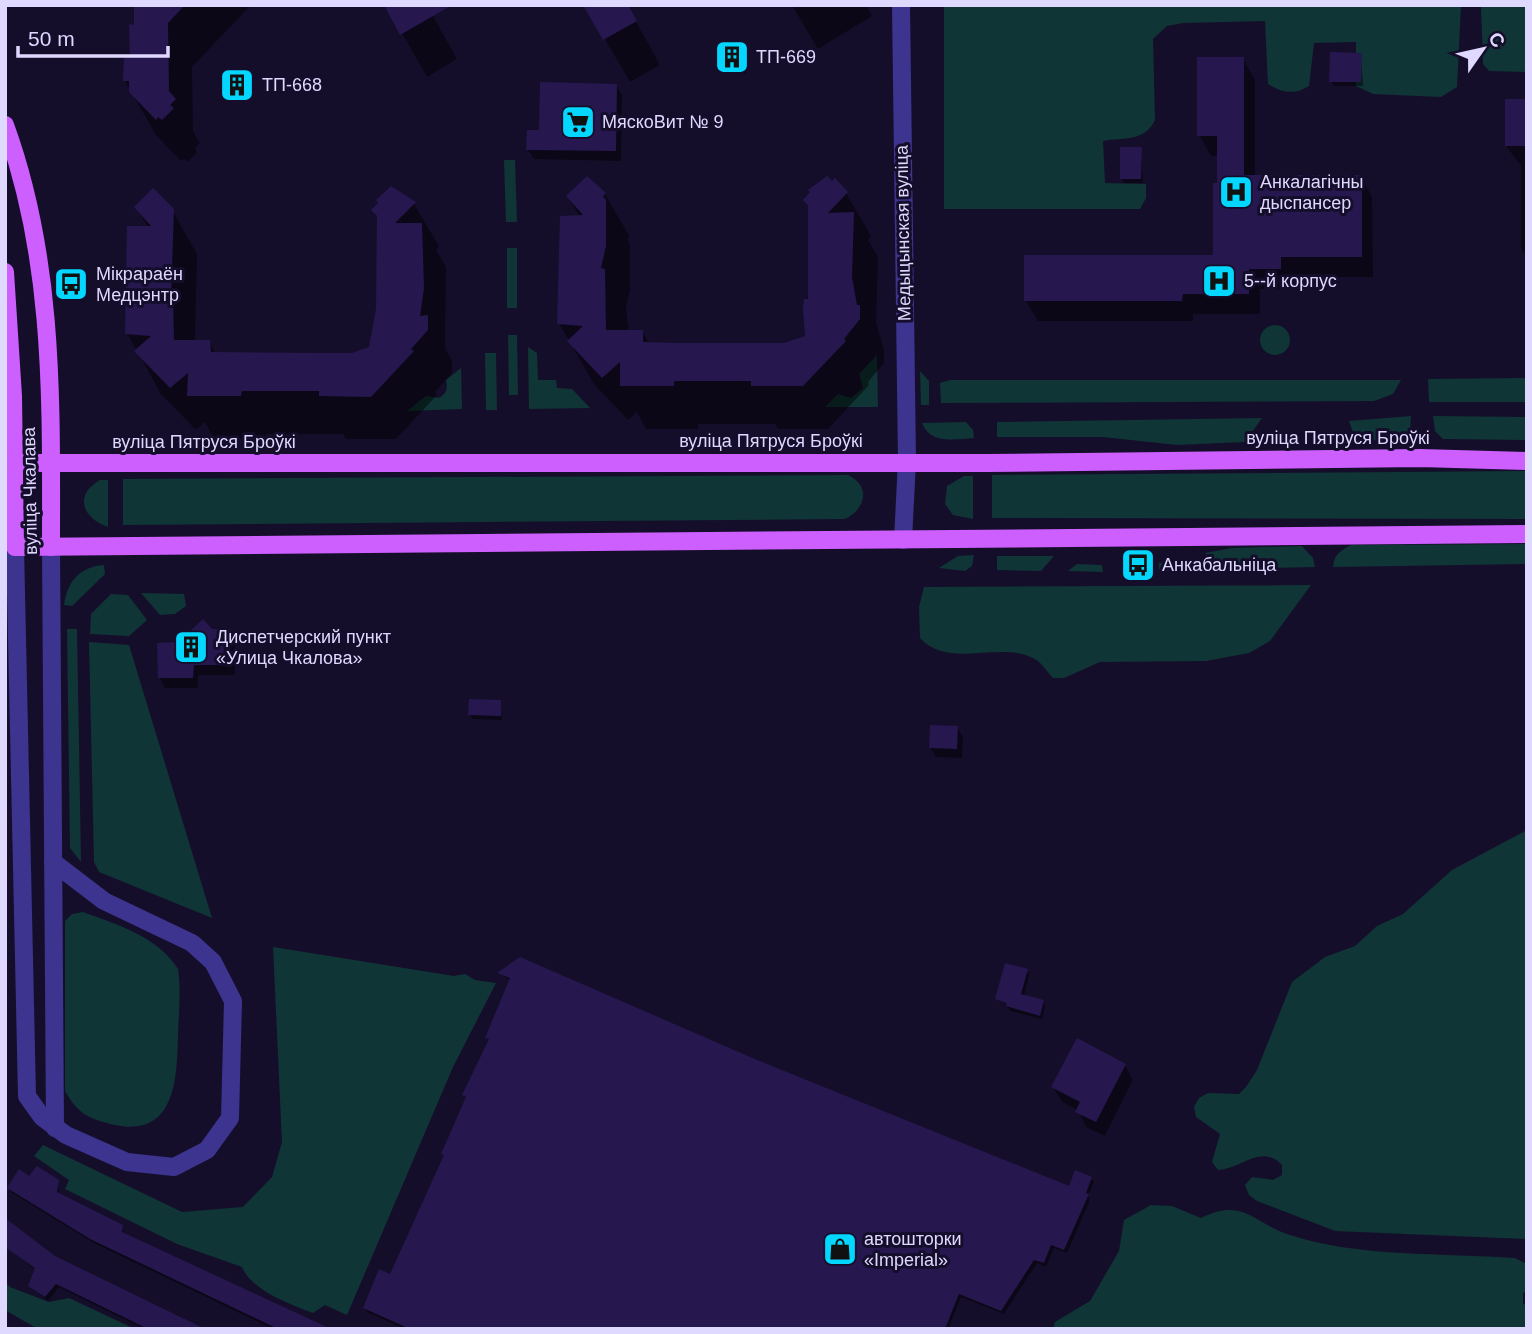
<svg xmlns="http://www.w3.org/2000/svg" width="1532" height="1334" font-family="Arial,sans-serif">
	<rect width="100%" height="100%" fill="#150e2b"/>
	<g fill="#103536">
		<path d="M944,5H1461L1457,87L1441,97L1373,94L1356,86V42L1314,43L1309,86C1295,95 1282,93 1268,84L1265,21L1183,23L1167,26L1153,39L1155,120C1145,142 1124,137 1103,141L1105,183L1146,184V198L1140,209H944Z"/>
		<path d="M1481,5H1527V72L1489,71L1483,64Z"/>
		<path d="M504,160H515L517,222H506Z"/>
		<rect x="507" y="248" width="10" height="60"/>
		<circle cx="1275" cy="340" r="15"/>
		<path d="M508,335H517L518,395H509Z"/>
		<path d="M528,347L537,353L538,380H556L557,388L572,389L590,408L529,409Z"/>
		<path d="M485,353H496L497,410H486Z"/>
		<path d="M877,355L878,407H825L838,394L851,398L863,388L859,374Z"/>
		<path d="M461,368L462,409L407,411L426,396L439,398C447,393 448,389 446,380Z"/>
		<path d="M920,371L929,381V405H921Z"/>
		<path d="M1527,378V402H1429L1428,379Z"/>
		<path d="M950,380H1401L1393,394L1374,401L941,403L940,383Z"/>
		<path d="M1411,416L1410,431L1400,438L1361,441L1354,435L1349,421Z"/>
		<path d="M1433,416L1527,417V440L1443,439L1435,431Z"/>
		<path d="M1262,418L1245,442L1177,445L1103,437H997V422Z"/>
		<path d="M966,422L973,430L974,438C954,439 931,445 922,423Z"/>
		<path d="M1527,471V519L992,518V475Z"/>
		<path d="M848,475C871,486 866,509 845,519L123,525V479Z"/>
		<path d="M964,476H973V519L953,515L945,504L947,486Z"/>
		<path d="M100,480H108V527C83,518 73,496 100,480Z"/>
		<path d="M1527,544V564L1333,567C1334,554 1340,551 1351,545Z"/>
		<path d="M1302,546L1313,558L1315,567L1220,569L1205,553L1232,548Z"/>
		<path d="M974,555L972,566L965,571L939,568L958,556Z"/>
		<path d="M997,556H1054L1041,571L997,570Z"/>
		<path d="M1185,562L1192,569L1159,571V563Z"/>
		<path d="M1077,564L1102,565L1103,572L1068,571Z"/>
		<path d="M104,565L105,574L72,606L64,605C67,582 79,567 104,565Z"/>
		<path d="M1311,585L1270,641L1249,653L1206,661L1100,662L1064,678H1053C1048,673 1043,665 1038,661C1006,638 950,671 920,638L919,607L924,587Z"/>
		<path d="M141,593L184,594L186,606L175,614L160,615Z"/>
		<path d="M111,594L128,595L147,620L129,636L90,634L91,614Z"/>
		<path d="M67,629H77L81,862L70,848Z"/>
		<path d="M89,642L129,645L212,918L99,872L94,862Z"/>
		<path d="M1527,830V1239L1335,1231L1257,1201L1249,1195L1245,1185L1252,1177L1273,1180L1282,1175V1165C1261,1143 1241,1169 1218,1170L1212,1162L1220,1134L1196,1117L1194,1107L1199,1098L1208,1093L1239,1094L1246,1087L1257,1070L1292,982L1325,957L1355,946L1377,926L1403,914L1452,870Z"/>
		<path d="M83,912C118,925 157,936 178,969C181,990 179,1012 178,1033C177,1075 177,1138 115,1125C89,1119 78,1114 65,1091V921L72,914Z"/>
		<path d="M273,947L454,976L465,974L475,980L496,983L453,1067L347,1315L325,1305L313,1313C290,1304 252,1291 242,1267L177,1244L65,1189L69,1180L34,1156L43,1145L182,1212L243,1207L272,1177L282,1142Z"/>
		<path d="M1151,1205L1172,1206L1201,1218C1244,1197 1252,1223 1290,1235C1355,1257 1445,1253 1515,1258L1527,1264V1291L1523,1293V1304L1527,1305V1329H1053L1055,1322L1090,1301L1119,1251L1124,1220Z"/>
		<path d="M5,1282L10,1287L49,1302L69,1298L135,1329H38L5,1310Z"/>
	</g>
	<g fill="#0007">
		<path d="M136,5H251L192,67L193,131L200,143L195,148L197,152L188,162L184,159L181,161L156,135L125,81L132,59Z"/>
		<path d="M386,5H427L457,59L427,77Z"/>
		<path d="M585,5H627L660,65L630,82Z"/>
		<path d="M792,5H866L872,16L818,49Z"/>
		<path d="M744,47L746,74L723,73L721,68Z"/>
		<path d="M1361,54L1363,86H1334L1331,81Z"/>
		<path d="M1243,59L1255,80V177H1361L1372,197L1373,277H1291L1292,289H1260V314H1193V321H1038L1026,301L1215,257L1219,156H1211L1199,135Z"/>
		<path d="M246,77L248,99H231L228,95Z"/>
		<path d="M616,85L622,95L621,161L534,159L528,150Z"/>
		<path d="M1507,101H1527V258L1521,248V166L1506,146Z"/>
		<path d="M1141,149L1143,183H1124L1122,178Z"/>
		<path d="M824,178L846,193L871,236L868,240L878,257L876,322L884,350V363L868,382L869,385L828,429H778L775,424H698V429H646L637,412L628,420L594,384L559,323L580,217L568,197L605,194L630,237L627,239L630,245V290L626,308L629,332L642,331L649,343L784,344L807,337L810,190Z"/>
		<path d="M414,204L439,246L436,250L446,267L445,349L452,360V373L435,392L437,395L396,439H346L343,434H266V439H214L205,422L196,430L161,394L127,333L148,227L136,207L172,210L197,254L195,340L209,342L216,354H352L371,349L378,310V219L373,210Z"/>
		<path d="M212,630L229,631L235,641V675H198V688H165L160,678L180,644Z"/>
		<path d="M500,702L502,720L473,719L470,715Z"/>
		<path d="M957,727L963,737L962,758L936,757L930,747Z"/>
		<path d="M1006,965L1027,971L1029,975L1024,996L1043,1001L1045,1006L1042,1019L1010,1011L1007,1006L999,1003L1015,1007L1016,1003L997,999Z"/>
		<path d="M500,973L756,1062L1070,1188L1091,1178L1094,1182L1088,1196L1090,1200L1067,1253L1054,1248L1046,1267L1037,1263L1004,1314L961,1297L948,1329H405L367,1312L365,1308L391,1276L445,1157L443,1154L467,1099L464,1095L490,1041L487,1037L511,981Z"/>
		<path d="M1125,1065L1133,1080L1105,1136L1086,1127L1078,1110L1062,1102L1053,1087Z"/>
		<path d="M30,1178L57,1181L59,1194L122,1227L124,1234L327,1329H273L94,1243L11,1192L9,1188Z"/>
		<path d="M5,1246L54,1257L201,1329H144L59,1287L48,1301L30,1286L36,1270Z"/>
	</g>
	<g fill="#26184e">
		<path d="M134,5H185L168,23L169,91L176,99L170,105L174,108L162,120L158,117L156,120L129,92V81H123L124,58H130L129,24L134,25Z"/>
		<path d="M384,5H452L400,35Z"/>
		<path d="M583,5H628L637,21L603,40Z"/>
		<path d="M720,45H745L744,70L719,69Z"/>
		<path d="M1330,52L1362,53L1361,82H1329Z"/>
		<path d="M1197,57H1244V175H1362V257H1281V269H1249V294H1183L1182,301H1024V255H1213V183H1217V136H1197Z"/>
		<rect x="227" y="75" width="20" height="20"/>
		<path d="M540,82L617,84L616,151L526,150L527,130H539Z"/>
		<rect x="1505" y="99" width="22" height="47"/>
		<path d="M1120,147H1142L1141,179H1120Z"/>
		<path d="M587,176L606,193L603,196L606,200V246L601,268L605,269L606,330H643V342L674,343H784L805,336L803,308L804,299H808V205L803,200L810,192L808,190L827,176L832,181L835,178L848,192L828,213L854,212L852,277L857,305H860V319L844,339L846,341L803,386H751V381H674V386H620V362L602,378L567,341L583,326L557,324L560,216L583,215L566,196Z"/>
		<path d="M391,186L416,202L395,223H422L424,288L420,316L428,315V330L411,349L414,351L371,397L319,396V391H242L241,396H187L188,373L170,388L134,351L151,336L125,334L127,226H151L134,207L153,188L174,209L171,300H173L174,340H210L211,352L319,353H352L369,347L376,309L377,216L371,210L378,203L376,200Z"/>
		<path d="M203,619L212,629H230V665H194L193,678H158L157,643L179,642Z"/>
		<path d="M469,699L501,700V716L468,715Z"/>
		<path d="M930,725L958,726L957,749L929,748Z"/>
		<path d="M520,957L757,1060L1069,1186L1075,1170L1092,1177L1086,1193L1089,1194L1064,1250L1051,1245L1044,1263L1034,1260L1001,1311L959,1294L945,1329H410L363,1308L379,1269L390,1274L444,1155L441,1154L466,1097L462,1095L489,1039L485,1038L510,978L497,973Z"/>
		<path d="M1005,963L1028,969L1021,994L1044,1000L1040,1016L1006,1006L1007,1003L995,999Z"/>
		<path d="M1077,1038L1126,1064L1096,1122L1075,1112L1080,1102L1051,1087Z"/>
		<path d="M37,1166L59,1180L57,1192L123,1225L122,1232L331,1329H278L90,1239L7,1188L19,1169L29,1176Z"/>
		<path d="M5,1218L55,1256L205,1329H148L56,1284L45,1297L28,1286L35,1268L5,1247Z"/>
	</g>
	<g fill="none" stroke-linecap="round" stroke-linejoin="round">
		<g stroke="#3d348f" stroke-width="18">
			<path d="M901,5L907,461L903,540"/>
			<path d="M15,547L27,1096L42,1117L66,1135L127,1162L174,1167L207,1150L230,1118L233,1001L213,962L192,943L104,901L53,862"/>
			<path d="M51,547L55,1128"/>
		</g>
		<g stroke="#cd5fff" stroke-width="18">
			<path d="M5,125C55,262 51,404 51,547"/>
			<path d="M5,272L13,396L15,547L1527,534"/>
			<path d="M15,463H987L1420,458L1527,461"/>
		</g>
	</g>
	<defs>
		<g id="building-square" transform="scale(1.75)"><rect x="-9" y="-9" width="18" height="18" rx="4" fill="#04d7ff" stroke="#150e2b"/><path d="M-4-6H4V6H1V3H-1V6H-4ZM-2.5-4.3h1.7v1.8h-1.7ZM.8-4.3h1.7v1.8H.8ZM-2.5-1h1.7V.8h-1.7ZM.8-1h1.7V.8H.8Z" fill="#111"/></g>
		<g id="supermarket-square" transform="scale(1.75)"><rect x="-9" y="-9" width="18" height="18" rx="4" fill="#04d7ff" stroke="#150e2b"/><path d="M-6-5.5h2.5l.6 2H6L4.5 2H-2.5L-4.4-4H-6ZM-1.5 3.2a1.3 1.3 0 1 0 .1 0ZM3 3.2a1.3 1.3 0 1 0 .1 0Z" fill="#111"/></g>
		<g id="hospital-square" transform="scale(1.75)"><rect x="-9" y="-9" width="18" height="18" rx="4" fill="#04d7ff" stroke="#150e2b"/><path d="M-5-5h3v3.5h4V-5h3V5h-3V1.5h-4V5h-3Z" fill="#111"/></g>
		<g id="bus-square" transform="scale(1.75)"><rect x="-9" y="-9" width="18" height="18" rx="4" fill="#04d7ff" stroke="#150e2b"/><path d="M-5-6H5V4H4V6H2V4H-2V6H-4V4H-5ZM-3.5-4V0h7V-4ZM-3.5 1.2v1.5H-2V1.2ZM2 1.2v1.5H3.5V1.2Z" fill="#111"/></g>
		<g id="shop-square" transform="scale(1.75)"><rect x="-9" y="-9" width="18" height="18" rx="4" fill="#04d7ff" stroke="#150e2b"/><path d="M-5-2.5h2.3a2.7 3.5 0 0 1 5.4 0H5L5.5 6h-11ZM-1.5-2.5h3a1.5 2.3 0 0 0-3 0Z" fill="#111"/></g>
	</defs>
	<g fill-rule="evenodd">
		<use href="#building-square" x="732" y="57"/>
		<use href="#building-square" x="237" y="85"/>
		<use href="#supermarket-square" x="578" y="122"/>
		<use href="#hospital-square" x="1236" y="192"/>
		<use href="#hospital-square" x="1219" y="281"/>
		<use href="#bus-square" x="71" y="284"/>
		<use href="#bus-square" x="1138" y="565"/>
		<use href="#building-square" x="191" y="647"/>
		<use href="#shop-square" x="840" y="1249"/>
	</g>
	<g text-anchor="middle" dominant-baseline="central" stroke-width="6" stroke-linejoin="round" paint-order="stroke">
		<g font-size="18" fill="#dfd8ff" stroke="#150e2b" text-anchor="start">
			<text x="756" y="57">ТП-669</text>
			<text x="262" y="85">ТП-668</text>
			<text x="602" y="122">МяскоВит № 9</text>
			<text x="1260" y="182">Анкалагічны<tspan x="1260" dy="21">дыспансер</tspan></text>
			<text x="96" y="274">Мікрараён<tspan x="96" dy="21">Медцэнтр</tspan></text>
			<text x="1244" y="281">5--й корпус</text>
			<text x="1162" y="565">Анкабальніца</text>
			<text x="216" y="637">Диспетчерский пункт<tspan x="216" dy="21">«Улица Чкалова»</tspan></text>
			<text x="864" y="1239">автошторки<tspan x="864" dy="21">«Imperial»</tspan></text>
		</g>
		<g font-size="18" fill="#dfd8ff" stroke="#150e2b">
			<text transform="translate(903 233) rotate(-91)">Медыцынская вуліца</text>
			<text x="1338" y="438">вуліца Пятруся Броўкі</text>
			<text x="771" y="441">вуліца Пятруся Броўкі</text>
			<text x="204" y="442">вуліца Пятруся Броўкі</text>
			<text transform="translate(30 491) rotate(-91)">вуліца Чкалава</text>
		</g>
	</g>
	<rect width="1532" height="1334" fill="none" stroke="#dfd8ff" stroke-width="14"/>
	<g transform="translate(1483 49) rotate(56)" stroke="#150e2b" stroke-width="5" paint-order="stroke">
	<path d="M0-5L12 26L0 18L-12 26Z" fill="#dfd8ff"/>
	<text y="-10" font-size="19" font-weight="bold" text-anchor="middle" fill="#dfd8ff">С</text>
	</g>
	<path d="M18 46v10h150v-10" fill="none" stroke="#dfd8ff" stroke-width="3.5"/>
	<text x="28" y="46" font-size="21" fill="#dfd8ff" stroke="#150e2b" stroke-width="5" paint-order="stroke">50 m</text>
</svg>
